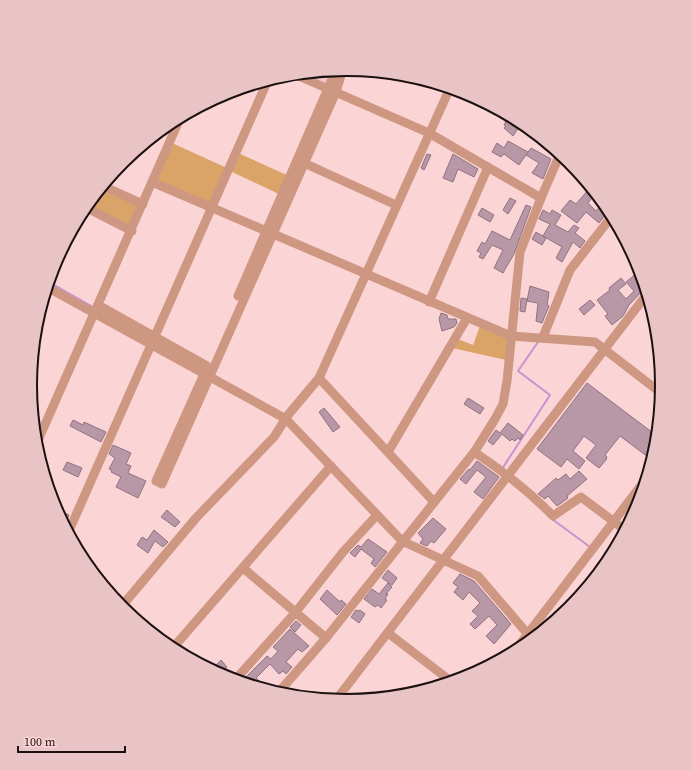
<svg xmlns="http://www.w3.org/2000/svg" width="692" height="770" font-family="'Source Serif 4',serif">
	<rect width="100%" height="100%" fill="#fbd4d6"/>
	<path fill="#f4c5c7" d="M334,70L328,86L300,74Z"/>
	<g fill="#daa469">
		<path d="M172,143L227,168L209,204L156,179Z"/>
		<path d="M238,153L289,176L281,195L230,171Z"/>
		<path d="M101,187L139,203L130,226L86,206Z"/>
		<path d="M480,326L507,339L506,360L452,348L458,339L473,345Z"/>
	</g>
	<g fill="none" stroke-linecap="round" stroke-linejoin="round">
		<g stroke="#c693cf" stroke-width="2">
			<path d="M49,282L93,307"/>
			<path d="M502,469L550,395L518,371L538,342"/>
			<path d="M552,519L590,547"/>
		</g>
	</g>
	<g fill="#b898a7" stroke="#907281">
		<path d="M507,119L519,127L513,136L504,128L506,126L504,125Z"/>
		<path d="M508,141L528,152L519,165L504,154L501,157L492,152L497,143L504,148Z"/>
		<path d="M531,148L551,159L543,179L532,173L539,163L526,155Z"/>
		<path d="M427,154L431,155L424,170L421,168Z"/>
		<path d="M453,154L478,169L474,177L458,169L453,182L443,178Z"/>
		<path d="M589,189L595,194L588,203L596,211L603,203L609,210L599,223L586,212L577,223L561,211L570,200L576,204Z"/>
		<path d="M510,198L516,201L508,214L503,210Z"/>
		<path d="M526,205L531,207L514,254L503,273L494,268L503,250L492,245L483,259L479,257L481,253L477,251L482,242L485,244L492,231L510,240Z"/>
		<path d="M482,208L494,215L490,222L478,215Z"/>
		<path d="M543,210L550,214L552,210L561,215L555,225L568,232L574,225L579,228L575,233L585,241L580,248L573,242L562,262L556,258L562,247L543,236L550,224L539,219Z"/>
		<path d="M536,232L546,238L542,245L532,239Z"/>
		<path d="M637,273L643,280V282L641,284L644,289L629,305L623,316L612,325L605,316L608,314L597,300L610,290L609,288L621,278L626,284L618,290L626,299L634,291L626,282Z"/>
		<path d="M530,286L549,292L547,305L549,306L542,323L536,321L538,303L527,301Z"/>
		<path d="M521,298L527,299L525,312L520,311Z"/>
		<path d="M590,300L595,305L584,315L579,309Z"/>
		<path d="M441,313L447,315L448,319H456L457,323L454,327L442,331L439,319Z"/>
		<path d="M587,383L657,436L652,460L620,436L605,455L607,457L606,460L599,468L586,458L596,445L584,436L573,451L585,461L579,469L567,459L561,467L537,449Z"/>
		<path d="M468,398L484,408L480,414L464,404Z"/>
		<path d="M324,408L340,427L333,432L319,412Z"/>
		<path d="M73,420L83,425L84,422L106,432L101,442L70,426Z"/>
		<path d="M508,423L523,435L520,440L518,438L515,441L512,439L510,441L502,434L493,445L488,441L496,430L500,433Z"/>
		<path d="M113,445L131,453L126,464L131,466L128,473L146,481L138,498L116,487L121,477L111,472L112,470L109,469L115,458L109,454Z"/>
		<path d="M477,461L499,477L483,499L474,492L486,477L477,470L466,484L460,479L469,469L470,470Z"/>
		<path d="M67,462L82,468L78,477L63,470Z"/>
		<path d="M579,471L587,479L567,496L568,498L557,506L548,496L545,499L538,494L556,478L558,480L566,474L570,479Z"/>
		<path d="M56,509L69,515L65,525H64Z"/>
		<path d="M167,510L180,522L175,527L161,517Z"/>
		<path d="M433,518L446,529L434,543L431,541L427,546L420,543L423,539L418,533Z"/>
		<path d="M154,530L168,542L163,547L155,541L148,553L137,545L142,537L147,540Z"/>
		<path d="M368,539L387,552L375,567L371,563L374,559L361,549L355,557L350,553L358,545L361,547Z"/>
		<path d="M388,570L397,578L392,585L382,578Z"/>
		<path d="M460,574L474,581L511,624L494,644L486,636L497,625L489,616L475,629L470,624L478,616L472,611L480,603L469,592L463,600L454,592L458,587L453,583Z"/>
		<path d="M388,583L392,587L386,594H388L385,599L387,600L381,608L378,605L375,607L364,599L372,589L379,594Z"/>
		<path d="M327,590L340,602L341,600L346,604L337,615L320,599Z"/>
		<path d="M356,610L358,611L360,610L365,614L359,623L351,617Z"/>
		<path d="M296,621L301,625L295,632L290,627Z"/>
		<path d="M290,629L309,646L302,652L298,649L286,662L292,667L286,674L283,671L279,674L270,664L256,678L269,690L241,682L267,656L271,659L278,651L273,647Z"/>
		<path d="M221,660L227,667L220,674L211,670Z"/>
	</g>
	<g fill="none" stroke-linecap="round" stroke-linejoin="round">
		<g stroke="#ce9782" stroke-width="9">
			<path d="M294,74L429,133L541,198"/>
			<path d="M304,163L396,205"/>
			<path d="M152,182L511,336L595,342L661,393"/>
			<path d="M103,186L143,204"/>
			<path d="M85,207L132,231"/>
			<path d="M47,287L286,419L402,541L478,576L532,639"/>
			<path d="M238,296L336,70"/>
			<path d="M429,302L488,167"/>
			<path d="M98,305L207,366"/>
			<path d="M543,337L570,270L612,216"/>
			<path d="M204,374L156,481L162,484L336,92L343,69"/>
			<path d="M319,378L434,502"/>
			<path d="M36,445L181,116"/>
			<path d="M388,452L467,318"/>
			<path d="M474,452C503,471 529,491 553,516L581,497L625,530"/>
			<path d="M68,533L268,80"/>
			<path d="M243,568L326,638"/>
			<path d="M121,607L196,518L274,437L288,415L319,378L450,88"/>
			<path d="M388,633L452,682"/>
			<path d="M172,649L331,466"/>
			<path d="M514,652L646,479"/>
			<path d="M235,680L295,613L343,552L377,515"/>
			<path d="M278,693L326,638L475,451L495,419L503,404L507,381L520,252L541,198L560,154"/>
			<path d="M336,700L647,294"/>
		</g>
	</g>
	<path d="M0 0H692V770H0ZM37 385a309 309 0 1 1 618 0a309 309 0 1 1-618 0Z" fill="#e9c4c6" fill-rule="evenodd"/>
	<path fill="none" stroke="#1d1011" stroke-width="2" d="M37 385a309 309 0 1 1 618 0a309 309 0 1 1-618 0Z"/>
	<path d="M18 746v6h107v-6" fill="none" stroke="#1d1011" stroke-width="2"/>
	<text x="24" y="746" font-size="12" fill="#1d1011" stroke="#fbd4d6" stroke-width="3" paint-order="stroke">100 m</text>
</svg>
